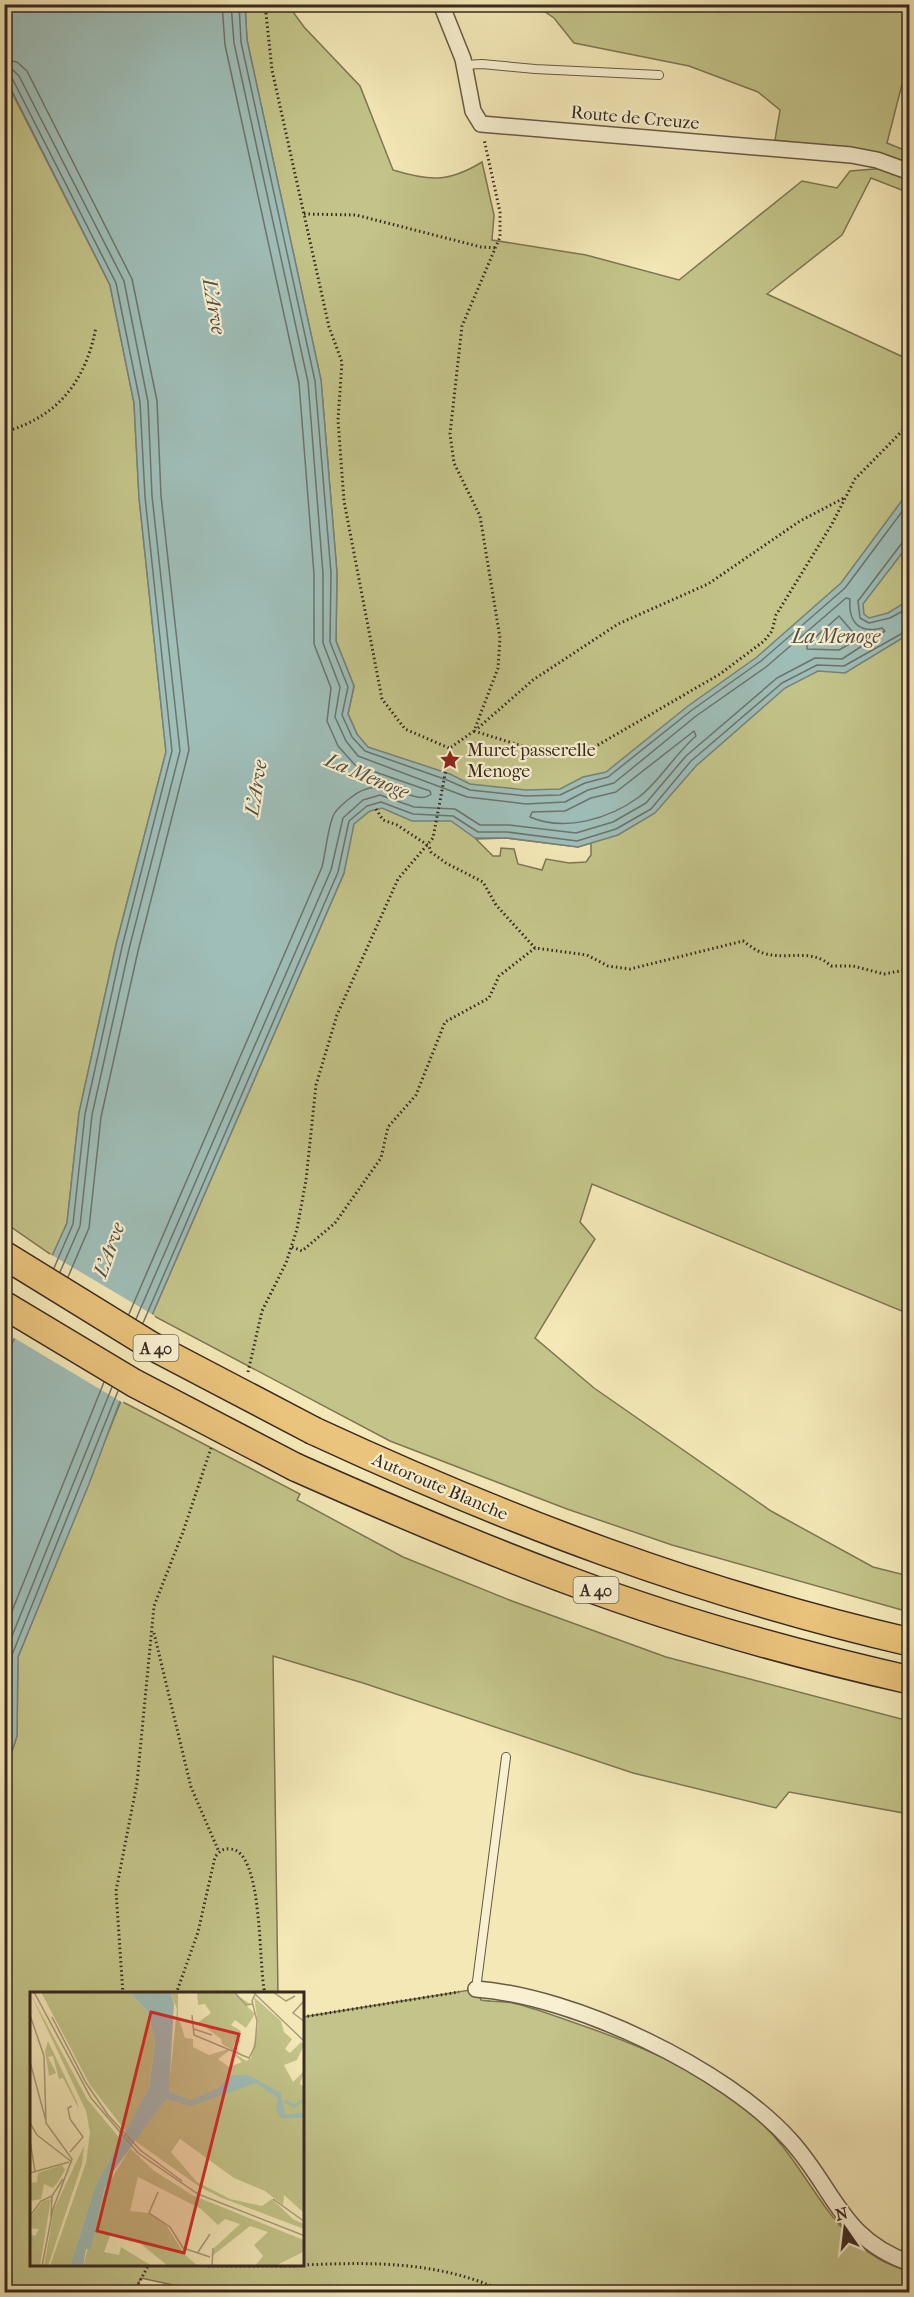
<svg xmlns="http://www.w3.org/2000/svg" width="914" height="2297" font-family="'IM FELL French Canon',serif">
	<rect width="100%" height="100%" fill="#f4e8b7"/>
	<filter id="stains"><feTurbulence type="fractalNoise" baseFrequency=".00333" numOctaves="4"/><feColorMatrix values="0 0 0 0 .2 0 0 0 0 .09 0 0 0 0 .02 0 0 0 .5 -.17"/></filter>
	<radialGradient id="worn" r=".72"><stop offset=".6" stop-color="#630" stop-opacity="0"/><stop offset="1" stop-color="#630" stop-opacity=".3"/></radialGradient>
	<g fill="#c3c489" stroke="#7e7654" stroke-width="1.5" fill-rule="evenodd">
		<path d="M245,5H288L304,27L360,86L393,170C429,181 448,183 482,162L494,215L492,240L586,255L679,280L802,181L837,188L850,171L887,168L909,178V193L871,178L842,235L767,294L901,356L909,346V1314L592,1184L580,1222L595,1239L535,1338L594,1388L771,1511L873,1567L909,1576V1612L672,1545L567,1509L390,1441L152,1315L344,873L357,734L348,714L354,686L336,641L337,573L321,380L247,40ZM507,838L578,847L591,843V855L586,862L569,863L546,859L542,870L518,864L514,849L501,848L500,856H493L476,839Z"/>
		<path d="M535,5H909V57L887,143L909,152V165L884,154L775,140L780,110L758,92L689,66L574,43L554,18Z"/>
		<path d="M4,77L110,285L134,403L139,497L166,752L116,945L79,1113L67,1223L53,1256L4,1222Z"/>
		<path d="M121,1401L300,1494L297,1500L403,1557L512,1601L666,1657L909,1721V1814L789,1792L776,1808L633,1773L363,1683L273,1656L278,1994H32V2266H303V2017L476,1989L481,2000C492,2002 503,2001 513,2003C535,2008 557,2017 578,2024C642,2046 704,2072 755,2117C812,2166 830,2251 909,2271V2292H359L309,2288L182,2287L141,2278L134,2292H5L4,1774L17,1736L18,1657Z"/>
	</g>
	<path fill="#9fbeb8" stroke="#76827b" stroke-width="1.5" d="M5,5H245L247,40L321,380L337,573L336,641L354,686L348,714L357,734L368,747L450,774L470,784L526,790L560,789L583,777L606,772L688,706L757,657L841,583L909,491V544L863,604L864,614L869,618L888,613L909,600V634L845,673L818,671L785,688L696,766L655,813L618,835L578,847L507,838H475L451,821H412L382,808L370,811L354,824L344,873L152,1315L89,1484L18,1657L17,1736L5,1774V1359L67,1223L79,1113L116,945L166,752L139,497L134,403L110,285L5,77Z"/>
	<path fill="#f4e8b7" d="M50,1254L155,1316L123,1403L11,1336Z"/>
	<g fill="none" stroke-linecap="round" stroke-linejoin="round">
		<g stroke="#6c746c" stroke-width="1.5">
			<path d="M239,4L241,42L315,381L331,573L330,642L348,687L342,715L352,737L365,751L447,780L470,790L526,796L560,795L585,783L608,777L692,710L761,661L845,588L910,501"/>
			<path d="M4,59L17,62L27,71L132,279L157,401L161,496L189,750L138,951L101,1117L89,1228L68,1277"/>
			<path d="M4,68L13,70L19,76L124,281L148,402L152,496L180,751L129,949L92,1115L80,1226L60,1272"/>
			<path d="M4,76L13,80L116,283L140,402L145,497L172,751L122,947L85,1114L73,1224L54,1268"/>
			<path d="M910,541L902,543L858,601L860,618L869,623L890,618L910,607"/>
			<path d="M839,616L856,636V640L839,650L807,649V645Z"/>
			<path d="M694,731L696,736C676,753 658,783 639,797C609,819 565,832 530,817L532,812L565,811L591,798L616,792Z"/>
			<path d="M129,1314L322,867C326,851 327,832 333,816C336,809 343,804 349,799C385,768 414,809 431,794L430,791L355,765L338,746L327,721L331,688L314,644V574L299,383L225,45L222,4"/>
			<path d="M136,1319L331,870L343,818L363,800L380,795L414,807L455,809L480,825H509L576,833L613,822L646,803L686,756L777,678L815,658L842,659L885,631L882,628C859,634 848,622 850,599L846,598L766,667L696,716L614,783L588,790L565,802L526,804L467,797L358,756L346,741L335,717L340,687L323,643V574L308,382L234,43L231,4"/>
			<path d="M143,1323L338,872L349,821L367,806L381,802L413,814L453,816L478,832H507L577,841L616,829L651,809L691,761L782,683L817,665L844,666L910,629"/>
			<path d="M4,1631L104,1382"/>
			<path d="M4,1656L112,1387"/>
			<path d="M4,1755L11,1734L12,1655L118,1391"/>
		</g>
		<g stroke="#675946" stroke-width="10">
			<g id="service">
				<path d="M464,65L482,64L535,69L659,75"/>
				<path d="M476,1989L506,1757"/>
			</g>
		</g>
		<g stroke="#675946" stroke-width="18">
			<g id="minor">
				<path d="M441,4L463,59L473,111L481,124L851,155L877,160L910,172"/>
				<path d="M476,1989C574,1996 726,2068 791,2141C835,2190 841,2239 910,2263"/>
			</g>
		</g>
		<g stroke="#382920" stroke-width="30">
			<g id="motorway">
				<path d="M314,1431C511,1522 698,1593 910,1642"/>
				<path d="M295,1467C387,1508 478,1547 573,1582C682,1623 796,1654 910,1680"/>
			</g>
		</g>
		<g stroke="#382920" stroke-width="3" stroke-dasharray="1.5 3" stroke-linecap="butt">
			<path d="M265,4L272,70L329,327L342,362L338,420L344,501L382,699L405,729L449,748"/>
			<path d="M304,214L356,215L481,247L497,248"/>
			<path d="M4,432C59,417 86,380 96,327"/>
			<path d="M478,728L533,680L618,624L708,584L800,521L844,498"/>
			<path d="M474,731L554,756H579L720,674L764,641L772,631L776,615L832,524L855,479L910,423"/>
			<path d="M376,809L383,820L397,825L429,846L431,852L446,863L483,882L496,905L535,948"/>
			<path d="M292,1247L302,1251L335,1223L381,1158L388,1127L416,1095L445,1022L489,998L499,976L535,948L587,955L608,966L630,969L743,941C749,945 756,951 763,953C787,961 811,947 831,966H853L884,974L910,969"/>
			<path d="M248,1372L262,1311L286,1263L297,1229L306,1180L316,1085L337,1015L398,879L433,838L450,748L474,731L498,668L500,638L480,516L454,463L450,434L462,326L500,237V212L484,139"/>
			<path d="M154,1633L191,1787L219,1852"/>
			<path d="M123,1994L116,1891L137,1783L154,1606L183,1532L211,1448"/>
			<path d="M176,1994L198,1932L215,1857C219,1852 223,1848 230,1849C264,1850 258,1968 265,1994"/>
			<path d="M303,2017L459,1992"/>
			<path d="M303,2265C373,2262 440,2261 505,2292"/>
			<path d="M208,2266H296"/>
			<path d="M134,2292L148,2266"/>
		</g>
		<use href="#service" stroke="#f8f0d0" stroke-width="8"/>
		<use href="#minor" stroke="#f8f0d0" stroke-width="15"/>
		<use href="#motorway" stroke="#eac47c" stroke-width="27"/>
		<g stroke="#382920" stroke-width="30" stroke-linecap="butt">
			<g id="motorway-bridge">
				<path d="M4,1255L150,1345L314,1431"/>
				<path d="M4,1305L134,1383L295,1467"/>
			</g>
		</g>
		<use href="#motorway-bridge" stroke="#eac47c" stroke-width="27"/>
	</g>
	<defs>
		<g id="sight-bare" transform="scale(1.62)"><path d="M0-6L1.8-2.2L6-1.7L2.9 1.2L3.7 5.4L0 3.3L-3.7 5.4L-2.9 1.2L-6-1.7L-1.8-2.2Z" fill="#8f2418" stroke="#f8f0d0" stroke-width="2.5" paint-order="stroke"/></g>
	</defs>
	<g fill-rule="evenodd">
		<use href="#sight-bare" x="450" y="760"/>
	</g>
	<g text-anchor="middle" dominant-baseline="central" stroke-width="4.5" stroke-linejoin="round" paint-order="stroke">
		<g fill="#f8f0d0" stroke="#726555" stroke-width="1.5">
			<rect x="133.5" y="1335" width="45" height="26" rx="4.5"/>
			<rect x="573.5" y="1577" width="45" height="26" rx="4.5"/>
		</g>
		<g font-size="16" font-weight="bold" fill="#382920">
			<text x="156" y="1348">A 40</text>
			<text x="596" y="1590">A 40</text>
		</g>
		<g font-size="18" fill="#382920" stroke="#f8f0d0">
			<text transform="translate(635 118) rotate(5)">Route de Creuze</text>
			<text transform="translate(440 1487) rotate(23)">Autoroute Blanche</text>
		</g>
		<g font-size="18" fill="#382920" stroke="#f8f0d0" text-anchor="start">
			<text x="467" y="750">Muret passerelle<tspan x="467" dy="21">Menoge</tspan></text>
		</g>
		<g font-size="20" font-style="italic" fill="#524e46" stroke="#f8f0d0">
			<text transform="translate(214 306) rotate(80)">L'Arve</text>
			<text x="836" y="636">La Menoge</text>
			<text transform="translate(367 776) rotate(23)">La Menoge</text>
			<text transform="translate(256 788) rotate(-81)">L'Arve</text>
			<text transform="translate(109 1250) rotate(-70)">L'Arve</text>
		</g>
	</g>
	<g transform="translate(30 1992)">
		<rect width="274" height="274" fill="#f4e8b7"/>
		<path d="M11,0H99L118,20L125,50L119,96L97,141L60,93ZM140,0H148V24L155,46L163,47V55L179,63L198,57L216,69L221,66L228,32L224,5L251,29L254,40L262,47L255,57L260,61L271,50L274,53L267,68L254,73L263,90L274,79L270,92L275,95L274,221L254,203L253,213L235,199L204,186L150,147L141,160L167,190L200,207L232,214L242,207L263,227L274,232V237L192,206L170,195L105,149L133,111L139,94L147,17ZM200,58L212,70L199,75L188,67ZM167,0H202L219,11L217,14L225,22L216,36L205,28L201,33L211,39L203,55L214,65L192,52L191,47L170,31L166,32L181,21L175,12L168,13ZM0,1L57,107L91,148L65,195L40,274H20L56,171L60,141L56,119ZM18,49L47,110L49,117L33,86L29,87L23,64L18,65L26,81L19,84L15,59ZM54,154L52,172L18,274H14L24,217ZM100,156L123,178L162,203L274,248L273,260L245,274H225L233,264L224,253L238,240L220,234L181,265L184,256L210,232L195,227L188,233L171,217L108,185L100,219L119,221L135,231L154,262L168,274H138L111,252L81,241L74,260L89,263L91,255L122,274H53L73,201ZM32,173L35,178L28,190L23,196L14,192L11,207L0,209V191L7,190L8,181ZM21,207L10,274H0V242L5,244L9,237L0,236V226L13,209Z" fill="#c3c489" fill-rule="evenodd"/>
		<path d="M99,0H140L144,11L139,100L161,108L188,96L202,83H218L251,101L255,123L274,120V126H251L246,117L248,106L226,91L161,114L136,107L84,178L73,201L61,257H56L53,274H40L65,195L119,96L125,50L118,20Z" fill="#9fbeb8"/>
		<path fill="none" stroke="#9fbeb8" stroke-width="3" d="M255,109L264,114L275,107"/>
		<path fill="none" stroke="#a99c7b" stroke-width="1.5" d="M4,0L61,106L108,161L168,202L275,244M204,0L216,13L222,12M223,0L275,50M243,0L256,9L265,4M273,10L263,21L275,30M0,23L14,64L16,131L42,167L23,217L12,274M162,23L164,43L219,66L225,54L227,29L222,9L226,0M22,25L56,91L78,123L110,158L152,189M164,37L182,43M0,70L16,129M0,131L7,143L42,170M0,148L5,180M40,160L53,145L40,127L38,116L42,114M0,181L39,170M128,200L119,221L140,235L153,256L180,265M22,204L33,187M243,207L275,230M0,224L11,209L22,204L21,225M168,260L180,242M182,274L183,256"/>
		<path fill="#d62828" fill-opacity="0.15" stroke="#d62828" stroke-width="3" d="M121,20L209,42L154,261L67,239Z"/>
		<rect width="274" height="274" fill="none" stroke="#382920" stroke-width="3"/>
	</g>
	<rect width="914" height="2297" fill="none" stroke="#f4e8b7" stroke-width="24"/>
	<rect x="6" y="6" width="902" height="2285" fill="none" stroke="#382920" stroke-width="3"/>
	<rect x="12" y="12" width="890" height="2273" fill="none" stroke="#382920" stroke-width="1.5"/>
	<g transform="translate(845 2228) rotate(346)" stroke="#f8f0d0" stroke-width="4.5" paint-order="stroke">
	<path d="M0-4.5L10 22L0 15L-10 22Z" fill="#382920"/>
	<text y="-9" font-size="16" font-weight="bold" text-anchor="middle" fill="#382920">N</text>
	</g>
	<rect width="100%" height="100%" filter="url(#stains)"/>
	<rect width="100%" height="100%" fill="url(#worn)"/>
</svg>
